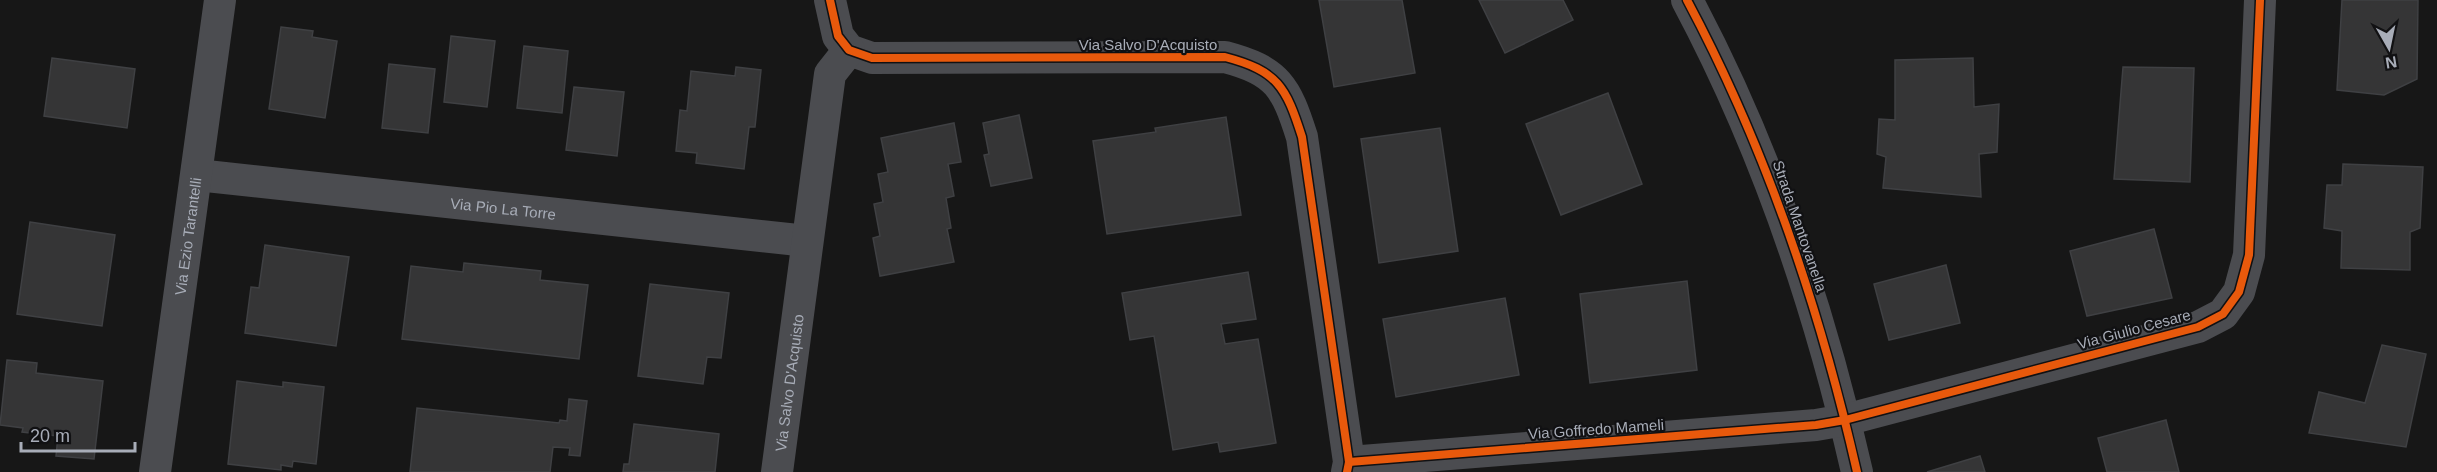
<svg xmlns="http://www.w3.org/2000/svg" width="2437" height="472" font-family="Arial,sans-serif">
	<rect width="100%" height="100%" fill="#171717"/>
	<g fill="#353536" stroke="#3f4043" stroke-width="1.5">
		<path d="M1319,0H1402L1415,73L1334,87Z"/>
		<path d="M1479,0H1563L1573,20L1505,53Z"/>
		<path d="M2342,0H2418L2417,79L2384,95L2337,90Z"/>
		<path d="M281,27L313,31L312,37L337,41L325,118L269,109Z"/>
		<path d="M451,36L495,41L487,107L444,102Z"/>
		<path d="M524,46L568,51L562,113L517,108Z"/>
		<path d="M52,58L135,69L127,128L44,116Z"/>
		<path d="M1973,58L1974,107L1999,104L1997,152L1979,154L1981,197L1883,188L1886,157L1877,154L1879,119L1895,120V60Z"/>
		<path d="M389,64L435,69L428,133L382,128Z"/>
		<path d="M736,67L761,70L755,127H749L744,169L696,163L697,153L676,151L680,110L687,111L691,71L735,76Z"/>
		<path d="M2123,67L2194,68L2190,182L2114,179Z"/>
		<path d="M574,87L624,92L617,156L566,150Z"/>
		<path d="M1608,93L1642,184L1561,215L1526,124Z"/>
		<path d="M1019,115L1032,178L991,186L984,155L989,154L983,123Z"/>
		<path d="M1226,117L1241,215L1107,234L1093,141L1156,132L1155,128Z"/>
		<path d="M954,123L961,162L948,164L954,196L946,198L951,228L947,229L954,262L880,276L873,238L880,236L874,204L883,202L878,174L888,172L881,138Z"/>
		<path d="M1440,128L1458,251L1379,263L1361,139Z"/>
		<path d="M2343,164L2423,167L2420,228L2410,232V270L2341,268L2342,231L2324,228L2327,185H2342Z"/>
		<path d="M30,222L115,235L102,326L17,314Z"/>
		<path d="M2154,229L2172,298L2087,316L2070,251Z"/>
		<path d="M265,245L349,257L336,346L245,333L251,287L259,288Z"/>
		<path d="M464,263L541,271L540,280L588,285L579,359L402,339L411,266L463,272Z"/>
		<path d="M1946,265L1960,323L1889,340L1874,284Z"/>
		<path d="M1248,272L1256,319L1221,324L1225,344L1258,339L1276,443L1220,452L1218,442L1173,450L1154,336L1130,340L1122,293Z"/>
		<path d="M1687,281L1697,370L1590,383L1580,294Z"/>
		<path d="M650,284L729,293L721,358L707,357L703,384L638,376Z"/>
		<path d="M1505,298L1519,375L1396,397L1383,319Z"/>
		<path d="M2382,345L2426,354L2406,447L2309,433L2319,392L2365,403Z"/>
		<path d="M7,360L37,363L36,373L103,381L94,459L56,456L58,436L22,432L23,428L0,425Z"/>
		<path d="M237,381L283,387V382L324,387L316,464L293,461L292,467L281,465V470L228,464Z"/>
		<path d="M569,399L587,401L580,456L569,455L570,448L553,447L550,472H410L417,408L559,423L560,420L567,421Z"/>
		<path d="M2166,420L2179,472H2107L2098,438Z"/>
		<path d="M634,424L719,434L715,472H623L624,464H629Z"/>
		<path d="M1980,456L1985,472H1927Z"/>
	</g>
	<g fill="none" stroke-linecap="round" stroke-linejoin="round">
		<g stroke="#4b4c50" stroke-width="32">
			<path d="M830,0L838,36L849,50L872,58L1225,57C1278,71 1286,87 1302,137L1349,462L1347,472"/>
			<path d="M1687,0C1766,148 1820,309 1857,472"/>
			<path id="s1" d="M197,175L807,241"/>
			<path d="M1349,462L1816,425L1845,420L2198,327L2223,314L2239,292L2249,255L2260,0"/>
			<path id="s2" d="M155,472L220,0"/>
			<path id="s3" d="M777,472L830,74L849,50"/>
		</g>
		<g stroke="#111113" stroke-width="11">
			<g id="cycleway">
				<path d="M830,0L838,36L849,50L872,58L1225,57C1278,71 1286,87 1302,137L1349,462L1347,472"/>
				<path d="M1687,0C1766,148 1820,309 1857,472"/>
				<path d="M1349,462L1816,425L1845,420L2198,327L2223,314L2239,292L2249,255L2260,0"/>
			</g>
		</g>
		<use href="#cycleway" stroke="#e8590c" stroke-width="8"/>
	</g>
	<g text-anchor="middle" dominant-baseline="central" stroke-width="4.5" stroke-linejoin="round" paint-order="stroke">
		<g font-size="15" fill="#a8adb8" stroke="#111113">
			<text x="1148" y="44">Via Salvo D'Acquisto</text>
			<text stroke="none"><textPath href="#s1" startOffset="308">Via Pio La Torre</textPath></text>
			<text transform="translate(1800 226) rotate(71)">Strada Mantovanella</text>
			<text stroke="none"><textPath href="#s2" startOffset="238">Via Ezio Tarantelli</textPath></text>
			<text transform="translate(2134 329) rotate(-15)">Via Giulio Cesare</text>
			<text stroke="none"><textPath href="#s3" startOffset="90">Via Salvo D'Acquisto</textPath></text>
			<text transform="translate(1596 429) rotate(-4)">Via Goffredo Mameli</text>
		</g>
	</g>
	<g transform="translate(2389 48) rotate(171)" stroke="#111113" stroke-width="4.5" paint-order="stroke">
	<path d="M0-4.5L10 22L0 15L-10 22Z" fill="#a8adb8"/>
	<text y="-9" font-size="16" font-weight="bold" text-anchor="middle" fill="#a8adb8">N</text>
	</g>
	<path d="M21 442v9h114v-9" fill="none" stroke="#a8adb8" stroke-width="3"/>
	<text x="30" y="442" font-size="18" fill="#a8adb8" stroke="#111113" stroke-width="4.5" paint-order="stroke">20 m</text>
</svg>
